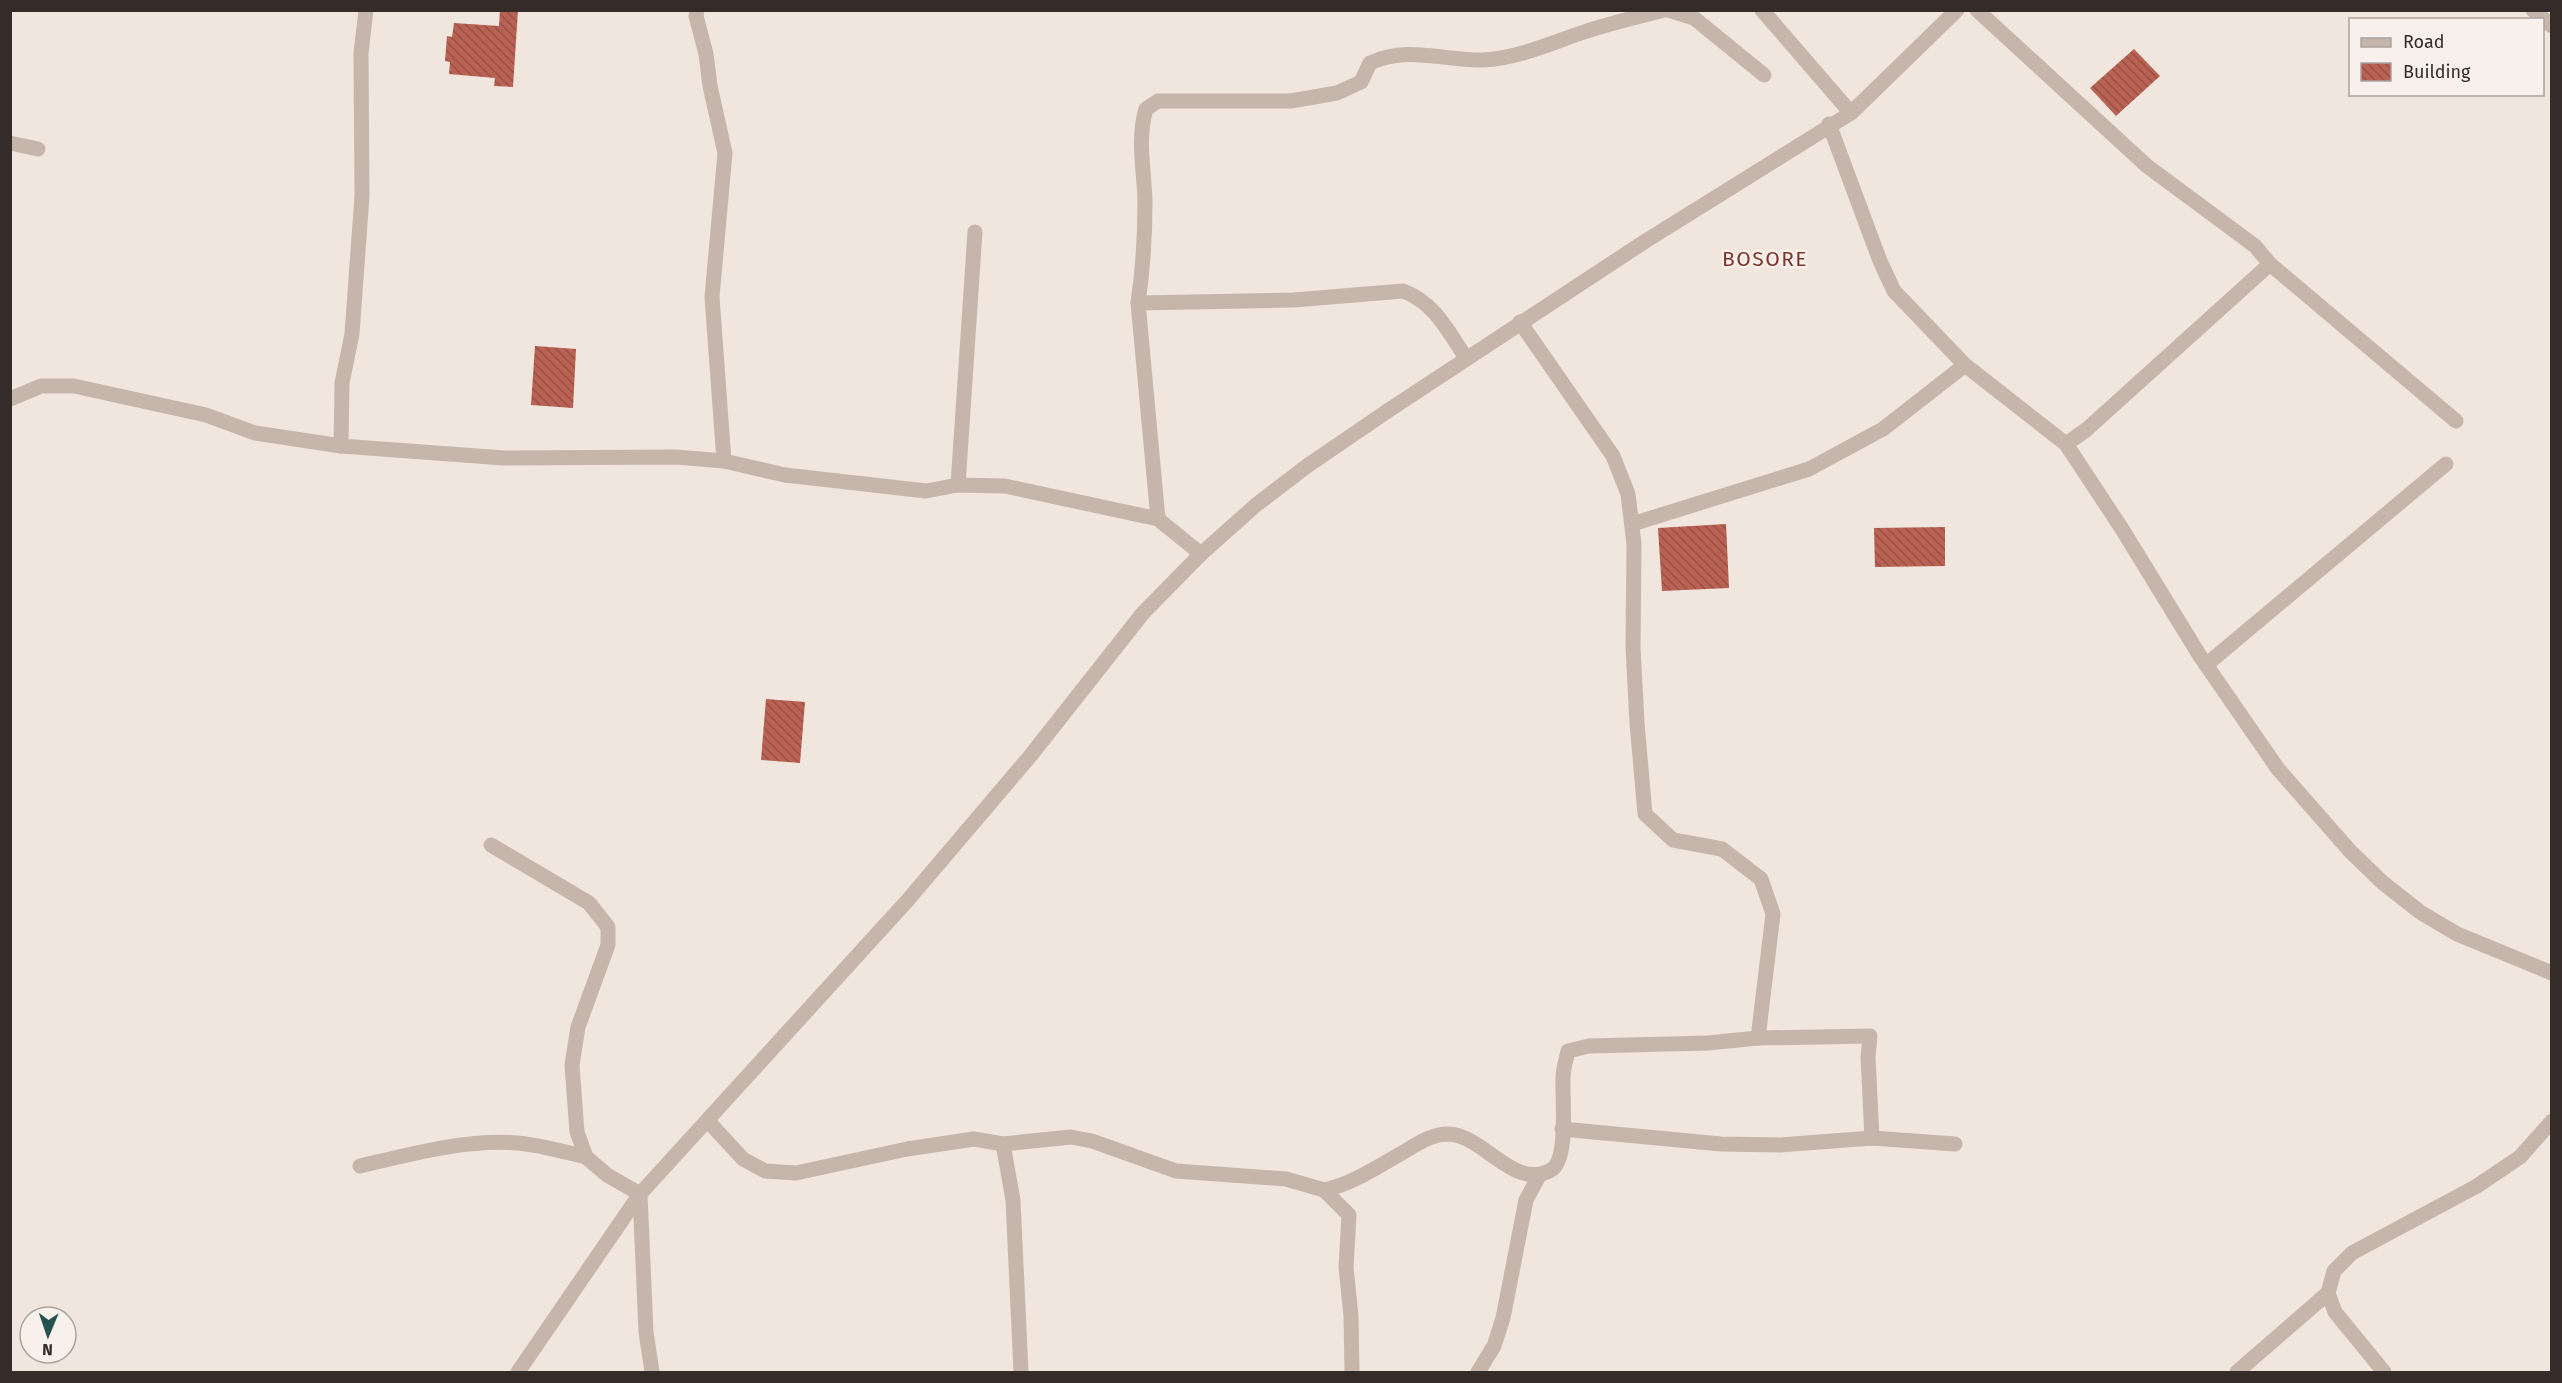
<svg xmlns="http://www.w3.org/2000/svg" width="2562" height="1383" font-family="'Fira Sans',sans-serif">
	<defs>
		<pattern id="building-back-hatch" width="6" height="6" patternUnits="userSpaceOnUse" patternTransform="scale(1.5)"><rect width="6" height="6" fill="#b96253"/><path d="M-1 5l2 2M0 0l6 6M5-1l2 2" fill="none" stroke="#975145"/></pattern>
	</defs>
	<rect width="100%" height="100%" fill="#f0e6de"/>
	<g fill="url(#building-back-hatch)">
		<path d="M500,10H518L513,87L494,86L495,78L449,74L450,62L445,61L447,36L452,37L454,23L499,26Z"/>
		<path d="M2134,49L2160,76L2116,116L2090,88Z"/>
		<path d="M535,346L576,349L573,408L531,405Z"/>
		<path d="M1726,524L1729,588L1662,591L1658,528Z"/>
		<path d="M1945,527V566L1875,567L1874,528Z"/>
		<path d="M766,699L805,702L800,763L761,760Z"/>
	</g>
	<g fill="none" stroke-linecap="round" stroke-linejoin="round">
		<g stroke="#c6b5ab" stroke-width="15">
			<path d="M366,10L361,53L362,196L352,334L342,383L341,446L504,458L676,457L724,461L785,475L926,491L958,485L1005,486L1158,519L1201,554"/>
			<path d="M697,10L696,16L706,54L710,86L725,153L712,297L724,461"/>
			<path d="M1668,10L1694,18L1764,75"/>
			<path d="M1762,10L1851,113"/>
			<path d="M1977,10L2147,166L2255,246L2270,264L2456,421"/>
			<path d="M2533,10L2552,26"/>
			<path d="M1829,124L1880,261L1894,291L1965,365L2066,444L2122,529L2200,656L2278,769L2350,851L2382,882L2420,912L2457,934L2552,973"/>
			<path d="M10,143L38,149"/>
			<path d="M1138,303C1143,269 1145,236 1145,201C1144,169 1137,139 1146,109L1158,101H1291L1337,93L1361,82L1370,63C1408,45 1443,61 1483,60C1519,58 1551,43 1584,32C1611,23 1638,17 1664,10"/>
			<path d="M1520,322L1613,456L1628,494L1634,544L1633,647L1637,723L1645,814L1673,840L1722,849L1761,879L1773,914L1758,1038"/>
			<path d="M10,399L41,386H74L206,415L255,433L341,446"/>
			<path d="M2066,444L2086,430L2270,264"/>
			<path d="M958,485L975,232"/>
			<path d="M1158,519L1138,303L1294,300L1403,291C1434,302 1448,331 1466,358"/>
			<path d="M1632,524L1809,469L1883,429L1965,365"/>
			<path d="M2206,665L2446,464"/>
			<path d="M491,845L589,903L608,927V945L578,1027L572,1065L577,1132L586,1157L607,1175L640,1194L646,1332L652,1372"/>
			<path d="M708,1121L743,1159L765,1171L796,1173L907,1149L974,1139L1003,1144L1013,1200L1021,1372"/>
			<path d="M1562,1129L1721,1144L1780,1145L1872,1138L1955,1144"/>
			<path d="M1003,1144L1071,1137L1092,1141L1176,1171L1286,1179L1324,1190L1349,1215L1346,1267L1351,1316L1352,1372"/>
			<path d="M360,1166C411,1154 465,1139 518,1143C541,1145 564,1152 586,1157"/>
			<path d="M1324,1190C1352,1184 1377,1167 1402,1153C1416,1145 1431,1134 1448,1134C1484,1135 1514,1191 1551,1170C1569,1160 1562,1098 1563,1078C1563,1069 1566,1060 1568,1051L1589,1046L1708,1043L1758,1038L1870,1036L1868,1057L1872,1138"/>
			<path d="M1478,1372L1494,1346L1503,1318L1526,1200L1539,1176"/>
			<path d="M2237,1372L2328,1293"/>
			<path d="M2384,1372L2335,1312L2328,1293L2334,1271L2352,1253L2477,1186L2520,1157L2552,1121"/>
		</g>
		<path stroke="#c6b5ab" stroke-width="15" d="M518,1372L640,1194L907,901L1031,755L1143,613L1201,554L1256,505L1307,466L1389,410L1644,242L1851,113L1957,10"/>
	</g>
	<g text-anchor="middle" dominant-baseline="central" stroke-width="4.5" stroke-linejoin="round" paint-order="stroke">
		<g font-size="21" letter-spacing="1.5" fill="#7b372b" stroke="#f8f0ea">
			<text x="1765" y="259">BOSORE</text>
		</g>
	</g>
	<rect width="2562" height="1383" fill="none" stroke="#352c29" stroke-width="24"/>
	<rect x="2349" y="18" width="195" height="78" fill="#f8f0ea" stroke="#aaa29d" stroke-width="1.5"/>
	<rect x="2361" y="38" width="30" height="9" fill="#c6b5ab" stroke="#aaa29d" stroke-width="1.5"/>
	<text x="2403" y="48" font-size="18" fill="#352c29">Road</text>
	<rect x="2361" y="63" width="30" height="18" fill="url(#building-back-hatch)" stroke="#aaa29d" stroke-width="1.5"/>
	<text x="2403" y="78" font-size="18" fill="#352c29">Building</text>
	<g transform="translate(48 1335) rotate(182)"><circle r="28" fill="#f8f0ea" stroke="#aaa29d" stroke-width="1.5"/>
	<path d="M0-4.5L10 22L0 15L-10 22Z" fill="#235251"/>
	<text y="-9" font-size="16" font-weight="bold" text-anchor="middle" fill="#352c29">N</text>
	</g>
</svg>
